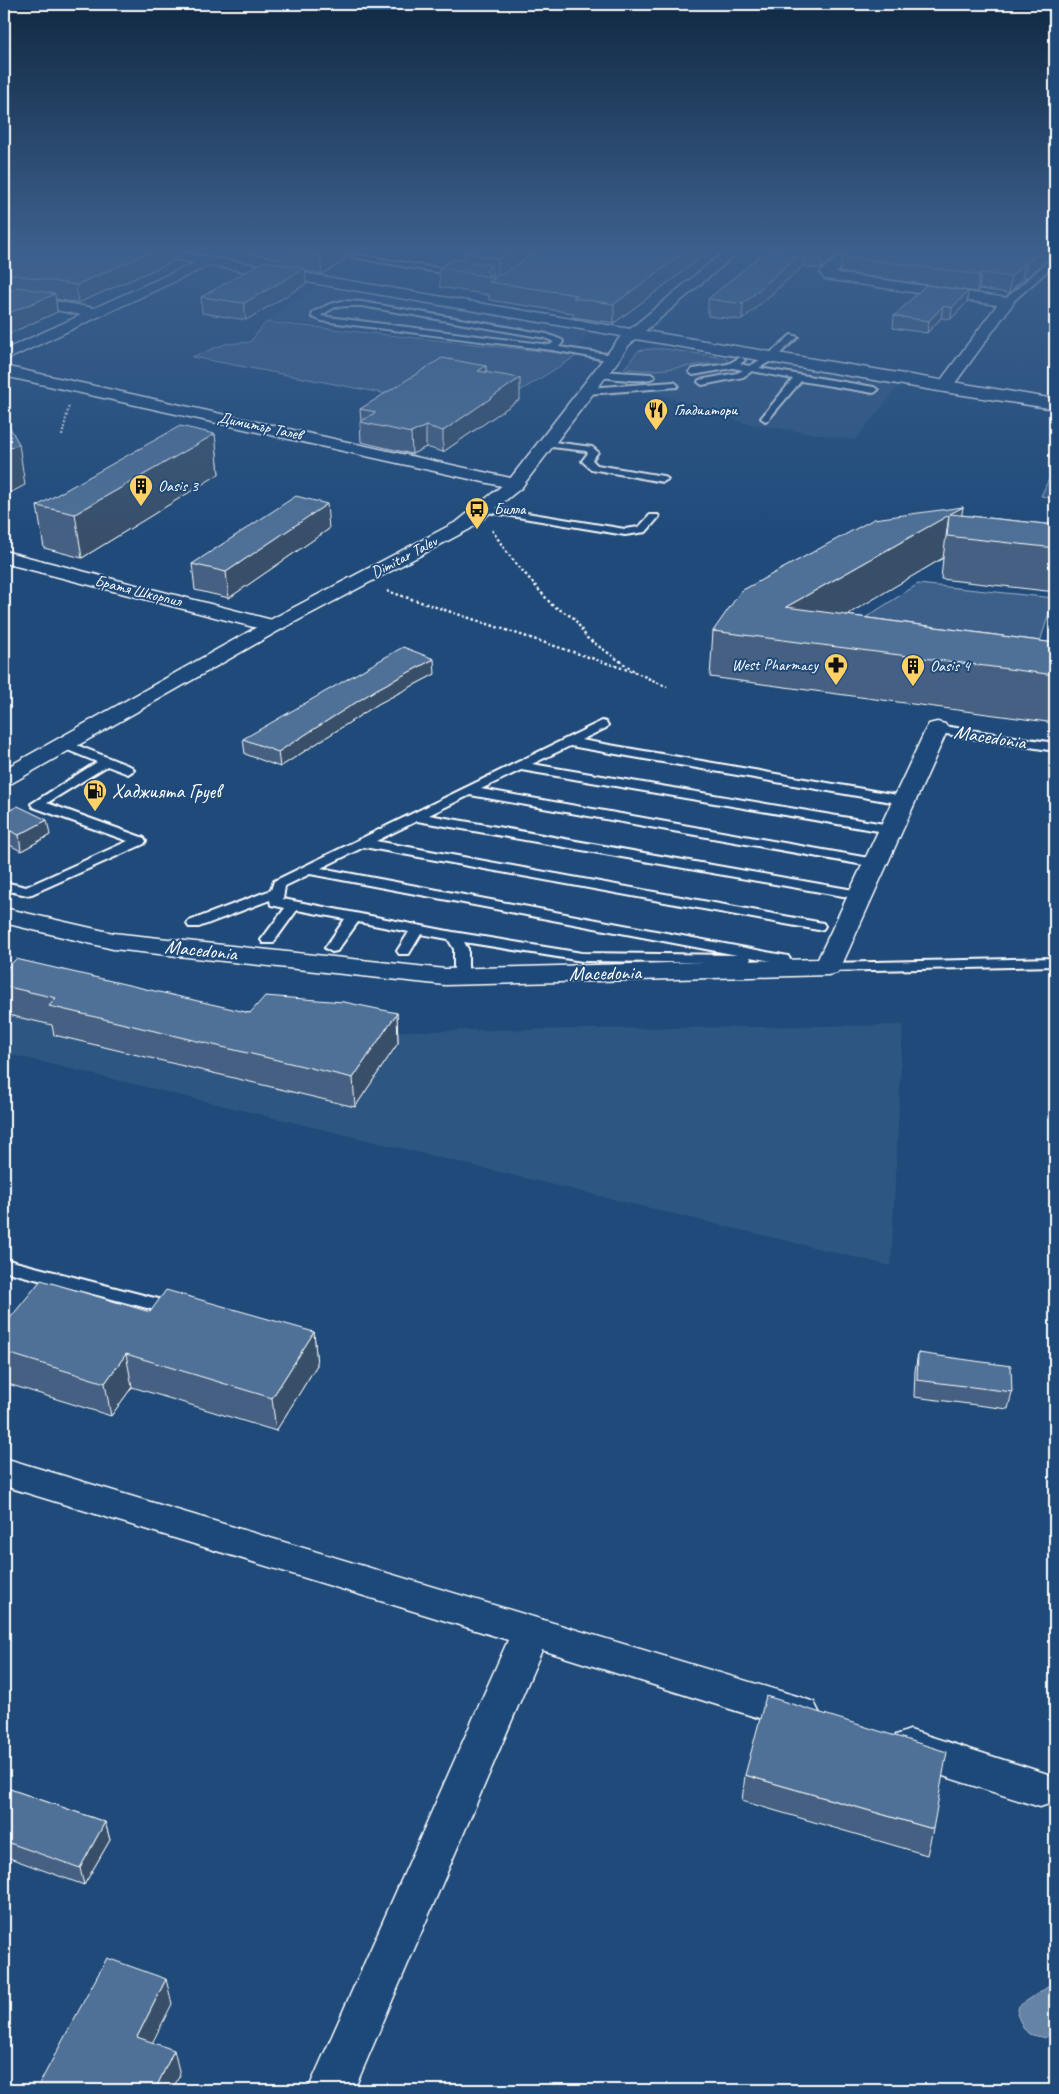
<svg xmlns="http://www.w3.org/2000/svg" width="1059" height="2094" font-family="Caveat,sans-serif">
	<rect width="100%" height="100%" fill="#1f4a7a"/>
	<filter id="ink" filterUnits="userSpaceOnUse"><feTurbulence type="fractalNoise" baseFrequency=".02" numOctaves="2"/><feDisplacementMap in="SourceGraphic" scale="10" xChannelSelector="R" yChannelSelector="G"/><feConvolveMatrix kernelMatrix="1 2 1 2 8 2 1 2 1" color-interpolation-filters="sRGB"/></filter>
	<g filter="url(#ink)">
		<g fill="#2e5683">
			<path d="M318,286L592,332L576,350L268,320Z"/>
			<path d="M656,346L901,383L855,440L745,423L649,390L603,397L639,348Z"/>
			<path d="M4,984L346,1032L903,1025L891,1266L4,1053Z"/>
		</g>
		<g fill="#3c618b" stroke="#9eb0c5">
			<path d="M266,322L578,355L515,394L403,397L192,357L225,344L250,342Z"/>
			<path d="M651,349H665L725,358L730,364C722,366 715,363 707,364C681,366 655,373 629,369L622,377L619,375L638,351Z"/>
			<path d="M1055,466V499L1041,496Z"/>
			<path d="M918,584L1054,598L1029,676L816,649Z"/>
		</g>
		<path fill="#6583a4" stroke="#a3b5c8" d="M1055,1982V2030L1045,2038L1029,2034L1023,2028L1017,2014L1019,2006Z"/>
		<g fill="none" stroke-linecap="round" stroke-linejoin="round">
			<g stroke="#fff" stroke-width="4">
				<g id="lane">
					<path d="M306,249H324L459,272L463,274L459,276Z"/>
					<path d="M1052,258H1055V264L1010,304H1004V300Z"/>
					<path d="M343,301L362,302L547,334L562,340L563,342L559,347L613,355L617,358L613,361L552,350L322,321L312,317L313,312L330,304ZM349,306H362L545,338L554,342L550,345L320,316L335,307Z"/>
					<path d="M791,335L798,337L774,359L759,368L874,387L878,390L874,393L801,381L768,420L765,421L761,418L793,379L752,371L743,377L702,385L698,382L699,380L737,373L743,370L733,368L693,375L689,372L693,369L728,364L741,357L745,360L740,364L750,366L768,355Z"/>
					<path d="M600,371L651,374L655,377C646,384 609,378 597,376L596,374Z"/>
					<path d="M674,382L678,385L677,387L587,394L583,391L587,388Z"/>
					<path d="M546,441L592,447L598,452L592,460L597,465L663,476L668,479L663,482L591,469L582,461L588,453L586,451L543,446L541,444Z"/>
					<path d="M484,506L625,529L639,527L650,515H658L659,517L646,532L625,535L481,511L479,509Z"/>
					<path d="M602,721L606,722L608,725L606,728L581,740L903,796L909,800L903,804L570,746L532,764L890,825L896,829L890,833L521,770L481,789L880,860L882,863L880,866L875,867L470,795L429,815L865,892L867,895L860,899L417,821L376,841L823,923L825,926L823,929L818,930L364,847L321,868L788,956L790,959L788,962L783,963L750,957L751,959L749,962L744,963L582,961L464,942L468,949V977L466,980H456L454,977V949L448,939L421,934L409,954H399L397,951L409,932L358,922L337,951L332,952L325,948L345,919L297,910L273,943H263L261,940L285,908L271,905L270,900L199,927H189L187,924L189,921L271,890L274,881ZM310,874L737,955L582,953L453,932L283,899L285,886Z"/>
					<path d="M937,725L1055,743V751L933,732L931,729Z"/>
					<path d="M64,740L132,767L134,770L128,774L107,766L47,803L144,838L146,841L144,844L32,894L27,895L4,890V882L26,887L128,841L33,807L31,804L97,762L60,747L58,744Z"/>
					<path d="M1055,958V966L828,971L823,970L821,967L823,964L828,963Z"/>
					<path d="M4,1259L174,1303L180,1305L183,1309L180,1313L174,1315L4,1271Z"/>
				</g>
			</g>
			<g stroke="#fff" stroke-width="3">
				<g id="street">
					<path d="M848,249H863L836,273L1007,298L1012,299L1014,302L950,390H938L936,387L938,384L997,305L825,279L820,273L822,270Z"/>
					<path d="M207,257L212,258L214,261L212,264L4,361V350L81,315L4,300V292L94,308Z"/>
					<path d="M4,366L515,479L521,480L524,484L521,488L515,489L4,376Z"/>
					<path d="M4,551L280,622L283,626L280,630L273,632L4,563Z"/>
					<path d="M937,722L945,724L948,729L841,967L837,973L828,975L445,985L113,949L4,923V908L113,933L445,969L818,959L926,729L929,724Z"/>
					<path d="M4,1458L800,1697L814,1702L820,1714L814,1726L800,1731L542,1650L354,2090H308L508,1640L4,1486Z"/>
					<path d="M910,1730L1054,1776V1802L1040,1807L896,1761L890,1748L896,1735Z"/>
				</g>
			</g>
			<g stroke="#fff" stroke-width="3">
				<path id="secondary" d="M131,249H163L630,329L727,249H742L645,331L1055,399V409L944,392L636,339L629,345L618,361L521,488L470,529L280,630L12,783L4,785V769L266,622L458,521L509,480L621,336L138,253Z"/>
			</g>
			<path stroke="#fff" stroke-width="2" stroke-dasharray="2 2" stroke-linecap="butt" d="M62,436L69,405"/>
			<g stroke="#fff" stroke-width="2.5" stroke-dasharray="2.5 2.5" stroke-linecap="butt">
				<path d="M492,530L508,554L552,605L574,618L587,638L634,671"/>
				<path d="M387,591L637,673L667,687"/>
			</g>
			<use href="#lane" fill="#1f4a7a" fill-rule="evenodd"/>
			<use href="#street" fill="#1f4a7a" fill-rule="evenodd"/>
			<use href="#secondary" fill="#1f4a7a" fill-rule="evenodd"/>
		</g>
		<g fill="#456182" stroke="#fff">
			<path d="M4,249H173L174,261L78,303L56,299L57,312L4,336Z"/>
			<path d="M175,249H200L193,252Z"/>
			<path d="M223,249H344V261L322,274L305,271L306,284L246,320L202,313L201,297L281,264V259Z"/>
			<path d="M470,249H713L614,323L573,317V313L489,300V295L440,287L439,268L464,261V253Z"/>
			<path d="M768,249H845L820,269L803,266L742,320L708,316V299Z"/>
			<path d="M1055,249V250L1048,259L1025,279H1022L1009,293L979,289L977,292L840,272L842,256Z"/>
			<path d="M926,285L967,302L951,319L941,318L927,333L893,328L894,316Z"/>
			<path d="M486,366V372L520,399L443,452L426,447L412,454L361,442L360,422L361,421L360,409Z"/>
			<path d="M215,434L219,474L82,558L44,548L37,506Z"/>
			<path d="M963,507L961,515L1055,525V592L941,579L943,558L846,615L1055,643V723L710,677L713,631Z"/>
			<path d="M329,529L229,598L195,590L192,564Z"/>
			<path d="M435,674L378,704L280,767L245,754L243,739Z"/>
			<path d="M4,813L50,835L21,851L4,842Z"/>
			<path d="M4,971L250,1013H397L398,1043L355,1107L54,1035L52,1025L4,1014Z"/>
			<path d="M150,1312L314,1332L317,1365L276,1431L132,1387L111,1416L5,1383L4,1385V1321L7,1322Z"/>
			<path d="M918,1353L1012,1392L1008,1409L914,1397L915,1371Z"/>
			<path d="M745,1775L933,1829L927,1855L742,1801Z"/>
			<path d="M4,1787L105,1822L110,1840L84,1885L4,1856Z"/>
		</g>
		<g fill="#384f6a" stroke="#fff">
			<path d="M158,249H173L174,261L78,303L76,285Z"/>
			<path d="M193,249H200L193,252Z"/>
			<path d="M332,249H344V261L322,274L320,256Z"/>
			<path d="M514,249H542L498,277V259Z"/>
			<path d="M690,249H713L614,323V304Z"/>
			<path d="M826,249H845L820,269L822,253Z"/>
			<path d="M1043,249H1055V250L1048,259L1025,279L1027,263Z"/>
			<path d="M804,250L803,266L742,320L743,304Z"/>
			<path d="M1024,263L1022,279L1009,293L1011,277Z"/>
			<path d="M491,265L492,277L487,276V270Z"/>
			<path d="M305,268L306,284L246,320L244,303Z"/>
			<path d="M981,273L979,289L977,292L979,275Z"/>
			<path d="M968,291L967,302L951,319L952,308Z"/>
			<path d="M55,294L57,312L4,336V315Z"/>
			<path d="M943,306L941,318L927,333L929,321Z"/>
			<path d="M486,366V386L478,371Z"/>
			<path d="M520,378V399L443,452V431Z"/>
			<path d="M426,426V447L412,454L411,433Z"/>
			<path d="M215,434L219,474L82,558L75,514Z"/>
			<path d="M19,444L25,485L4,496V451Z"/>
			<path d="M327,504L329,529L229,598L226,572Z"/>
			<path d="M963,507L958,537L950,514Z"/>
			<path d="M949,515L943,558L801,642L786,607Z"/>
			<path d="M434,659L435,674L378,704L280,767L278,752L377,689Z"/>
			<path d="M47,820L50,835L21,851L19,835Z"/>
			<path d="M397,1013L398,1043L355,1107L353,1078Z"/>
			<path d="M314,1332L317,1365L276,1431L272,1398Z"/>
			<path d="M126,1354L132,1387L111,1416L105,1383Z"/>
			<path d="M105,1822L110,1840L84,1885L80,1868Z"/>
			<path d="M166,1979L172,2004L143,2061L137,2037Z"/>
			<path d="M174,2050L180,2075L172,2090H155Z"/>
		</g>
		<g fill="#507197" stroke="#fff">
			<path d="M12,249H158L76,285L4,273V258L21,251Z"/>
			<path d="M280,249H332L320,256Z"/>
			<path d="M470,249H514L498,259L464,253Z"/>
			<path d="M540,249H690L614,304L573,298L577,295L489,282L495,278L439,268L454,259L491,265L487,270L489,275H501Z"/>
			<path d="M768,249H826L822,253L804,250L743,304L708,299Z"/>
			<path d="M849,249H1043L1027,263H1024L1011,277L981,273L979,275L842,256Z"/>
			<path d="M264,261L305,268L244,303L201,297Z"/>
			<path d="M926,285L968,291L952,308L943,306L929,321L894,316Z"/>
			<path d="M18,287L55,294L4,315V293Z"/>
			<path d="M442,358L486,366L478,371L520,378L443,431L426,426L411,433L360,422L376,412L360,409Z"/>
			<path d="M8,424L19,444L4,451V426Z"/>
			<path d="M180,426L215,434L75,514L37,506Z"/>
			<path d="M296,496L327,504L226,572L192,564Z"/>
			<path d="M963,507L950,514L1055,525V548L947,536L949,515L786,607L1055,643V675L713,631L741,591L874,519Z"/>
			<path d="M403,647L434,659L377,689L278,752L243,739Z"/>
			<path d="M18,806L47,820L19,835L4,828V813Z"/>
			<path d="M16,959L250,1013L265,996L344,1002L397,1013L353,1078L49,1006L56,998L4,986V971Z"/>
			<path d="M41,1280L150,1312L166,1290L314,1332L272,1398L126,1354L105,1383L4,1352V1321L7,1322Z"/>
			<path d="M918,1353L1011,1366L1012,1392L917,1380Z"/>
			<path d="M766,1696L947,1752L933,1829L745,1775Z"/>
			<path d="M4,1787L105,1822L80,1868L4,1841Z"/>
			<path d="M107,1958L166,1979L137,2037L174,2050L155,2090H36Z"/>
		</g>
	</g>
	<linearGradient id="sky" x2="0" y2="1"><stop stop-color="#112943"/><stop offset="0.46" stop-color="#3c608d"/><stop offset="1" stop-color="#3c608d" stop-opacity="0"/></linearGradient>
	<rect width="1059" height="542" fill="url(#sky)"/>
	<defs>
		<g id="restaurant-pin" transform="scale(1.25)"><path d="M0 17L-7.5 6A9.5 9.5 0 1 1 7.5 6Z" fill="#ffd166" stroke="#1f4a7a"/><path d="M-5-6h1v4h1v-4h1v4h1v-4h1v5L-1.5 .5V6h-2V.5L-5-1ZM5-6V6H3V1.5H1.5Q1.5-4 5-6Z" fill="#111"/></g>
		<g id="building-pin" transform="scale(1.25)"><path d="M0 17L-7.5 6A9.5 9.5 0 1 1 7.5 6Z" fill="#ffd166" stroke="#1f4a7a"/><path d="M-4-6H4V6H1V3H-1V6H-4ZM-2.5-4.3h1.7v1.8h-1.7ZM.8-4.3h1.7v1.8H.8ZM-2.5-1h1.7V.8h-1.7ZM.8-1h1.7V.8H.8Z" fill="#111"/></g>
		<g id="bus-pin" transform="scale(1.25)"><path d="M0 17L-7.5 6A9.5 9.5 0 1 1 7.5 6Z" fill="#ffd166" stroke="#1f4a7a"/><path d="M-5-6H5V4H4V6H2V4H-2V6H-4V4H-5ZM-3.5-4V0h7V-4ZM-3.5 1.2v1.5H-2V1.2ZM2 1.2v1.5H3.5V1.2Z" fill="#111"/></g>
		<g id="pharmacy-pin" transform="scale(1.25)"><path d="M0 17L-7.5 6A9.5 9.5 0 1 1 7.5 6Z" fill="#ffd166" stroke="#1f4a7a"/><path d="M-2-6h4v4h4v4h-4v4h-4v-4h-4v-4h4Z" fill="#111"/></g>
		<g id="fuel-pin" transform="scale(1.25)"><path d="M0 17L-7.5 6A9.5 9.5 0 1 1 7.5 6Z" fill="#ffd166" stroke="#1f4a7a"/><path d="M-5.5-6h7V0h2V4h1.3V-2.5L3-4.5l.8-.8L6-3V5H2.5V1h-1V6h-7ZM-4.2-4.7v3.2H.2V-4.7Z" fill="#111"/></g>
	</defs>
	<g fill-rule="evenodd">
		<use href="#restaurant-pin" x="656" y="410"/>
		<use href="#building-pin" x="141" y="486"/>
		<use href="#bus-pin" x="477" y="509"/>
		<use href="#pharmacy-pin" x="836" y="665"/>
		<use href="#building-pin" x="913" y="666"/>
		<use href="#fuel-pin" x="95" y="791"/>
	</g>
	<g text-anchor="middle" dominant-baseline="central" stroke-width="4" stroke-linejoin="round" paint-order="stroke">
		<g font-size="16" fill="#fff" stroke="#1f4a7a" text-anchor="start">
			<text x="674" y="410">Гладиатори</text>
			<text x="158" y="486">Oasis 3</text>
			<text x="494" y="509">Билла</text>
			<text x="818" y="665" text-anchor="end">West Pharmacy</text>
			<text x="930" y="666">Oasis 4</text>
		</g>
		<g font-size="16" fill="#fff" stroke="#1f4a7a">
			<text transform="translate(260 426) rotate(12)">Димитър Талев</text>
			<text transform="translate(404 557) rotate(-28)">Dimitar Talev</text>
			<text transform="translate(138 591) rotate(14)">Братя Шкорпил</text>
		</g>
		<g font-size="20" fill="#fff" stroke="#1f4a7a">
			<text transform="translate(990 737) rotate(9)">Macedonia</text>
			<text transform="translate(201 950) rotate(6)">Macedonia</text>
			<text transform="translate(605 973) rotate(-1)">Macedonia</text>
		</g>
		<g font-size="20" fill="#fff" stroke="#1f4a7a" text-anchor="start">
			<text x="112" y="791">Хаджията Груев</text>
		</g>
	</g>
	<rect width="1059" height="2094" fill="none" stroke="#1f4a7a" stroke-width="20"/>
	<rect x="10" y="10" width="1039" height="2074" fill="none" stroke="#fff" stroke-width="2" filter="url(#ink)"/>
</svg>
